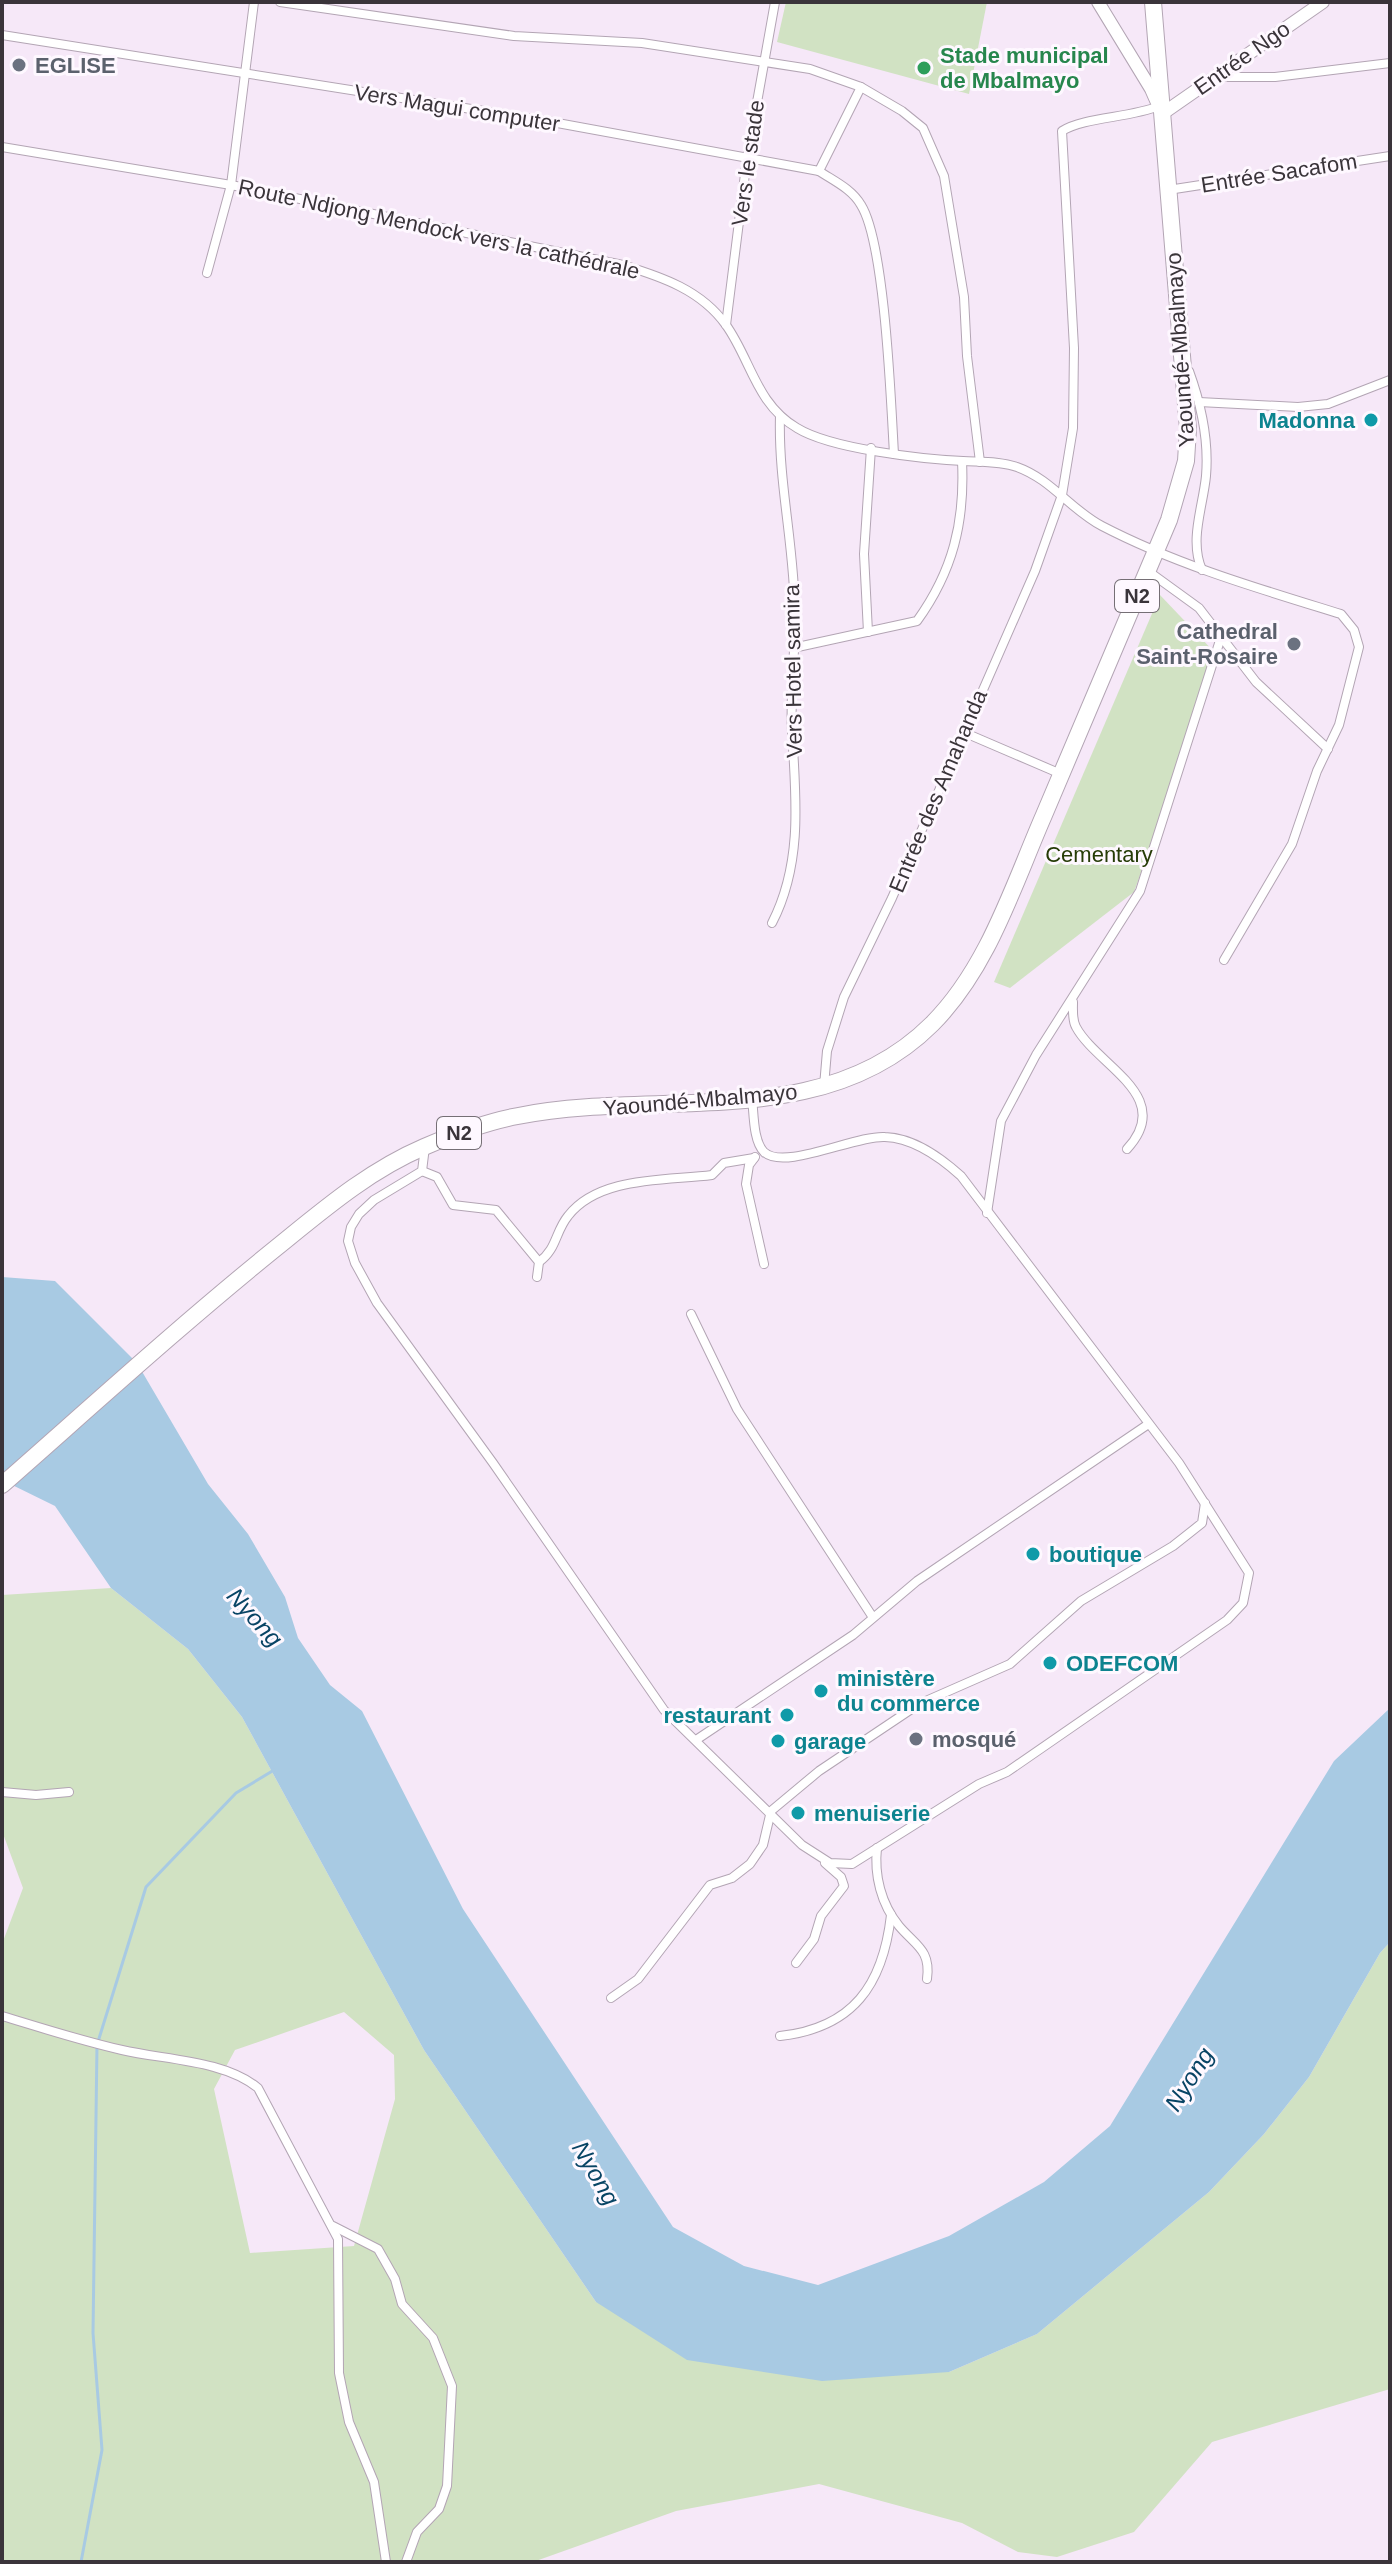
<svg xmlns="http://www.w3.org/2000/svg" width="1392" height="2564" font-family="Arial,sans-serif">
	<rect width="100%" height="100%" fill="#f6e8f8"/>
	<g fill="#d1e2c3" fill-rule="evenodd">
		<path d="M786,2H987L969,94L777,42Z"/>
		<path d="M1160,595L1219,657L1134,892L1010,988L994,982Z"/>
		<path d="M111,1588L188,1649L242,1717L424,2050L596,2302L949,2372L1037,2334L1209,2192L1264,2134L1309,2077L1380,1953L1390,1942V2389L1212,2442L1134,2532L1057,2557L1018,2552L962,2523L819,2484L676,2511L533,2562H2V1944L23,1888L2,1831V1595ZM344,2012L394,2055L395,2099L354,2246L250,2253L214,2089L235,2050Z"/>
	</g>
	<path fill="#a8cae3" d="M2,1277L55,1281L137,1363L208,1484L248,1534L285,1597L298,1638L330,1685L362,1711L463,1909L673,2227L744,2266L818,2285L949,2236L1044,2182L1110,2126L1334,1761L1390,1708V1942L1380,1953L1309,2077L1264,2134L1209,2192L1037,2334L949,2372L822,2381L687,2360L596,2302L424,2050L242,1717L188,1649L111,1588L55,1506L2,1480Z"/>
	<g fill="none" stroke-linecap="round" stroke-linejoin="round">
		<path stroke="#a8cae3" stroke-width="3" d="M81,2562L102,2450L93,2333L97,2045L146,1887L236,1793L274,1770"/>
		<g stroke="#b3a5b4" stroke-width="10">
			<g id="street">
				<path d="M280,2L514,36L642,43L810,69L861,87L902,111L923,128L944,176L964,297L967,356L980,462"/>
				<path d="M2,35L541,120L819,171L861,87"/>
				<path d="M1218,77H1275L1390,63"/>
				<path d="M2,147L231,185L623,265C662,277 701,290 726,325C751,360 756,404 797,428C831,449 922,459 963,461C981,462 1000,461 1017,467C1051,479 1071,510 1102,526C1177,565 1260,589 1341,614L1354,630L1359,647L1339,725L1317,771L1292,844L1224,960"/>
				<path d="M819,171C834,181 852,189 861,205C885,243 891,403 894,454"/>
				<path d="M1168,190L1390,156"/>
				<path d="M207,273L231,185L254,2"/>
				<path d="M726,325L747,158L775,2"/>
				<path d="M1189,371C1201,404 1209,441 1206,476C1203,507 1189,540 1202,570"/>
				<path d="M1199,402L1298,407L1328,404L1390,380"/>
				<path d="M1148,571L1199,608L1256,682L1328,749"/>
				<path d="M868,632L864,554L871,448"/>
				<path d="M793,648L917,621C953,571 965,522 962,461"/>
				<path d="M963,732L1061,774"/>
				<path d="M772,923C803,863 796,797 792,732C790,693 795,655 795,616C795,549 778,483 780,416"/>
				<path d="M1073,1002C1073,1010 1072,1020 1076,1027C1097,1066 1176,1096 1127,1149"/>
				<path d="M824,1086L827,1051L844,997L892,898L1035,571L1062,495L1073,428L1074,348L1062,131C1084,117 1130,118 1159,106"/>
				<path d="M425,1147L422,1171L374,1200L359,1214L351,1227L348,1241L355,1263L377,1303L493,1463L664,1710L802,1845L830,1863L852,1864L979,1784L1007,1772L1227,1620L1243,1603L1249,1573L1179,1463L961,1176C940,1157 914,1138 885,1137C856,1135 784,1171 764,1152C753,1141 754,1114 752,1098"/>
				<path d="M755,1157L749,1165L746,1184L764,1264"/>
				<path d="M422,1171L437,1177L453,1205L496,1210L539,1262L537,1277"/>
				<path d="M987,1213L1001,1121L1036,1055L1140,891L1222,634"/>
				<path d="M539,1262C557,1249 555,1232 568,1216C599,1176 666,1181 712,1175L724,1163L754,1158"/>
				<path d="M691,1314L737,1409L872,1616"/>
				<path d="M696,1740L853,1635L917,1581L1147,1425"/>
				<path d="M2,1792L36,1795L69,1792"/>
				<path d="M877,1848C874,1875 881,1904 899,1926C916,1946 931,1950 927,1979"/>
				<path d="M796,1963L814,1939L821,1916L844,1886L841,1877L825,1863"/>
				<path d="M611,1998L638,1979L710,1885L732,1878L750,1864L763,1845L771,1811L819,1771L919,1704L1010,1664L1081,1601L1173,1546L1202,1523L1205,1503"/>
				<path d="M2,2016C42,2028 82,2041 122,2050C165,2060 224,2060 258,2088L338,2239L339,2373L349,2422L374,2482L386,2562"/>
				<path d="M780,2036C853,2028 883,1985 891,1915"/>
				<path d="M333,2226L378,2249L395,2279L402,2304L433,2338L452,2386L447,2486L439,2509L417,2532L406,2562"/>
			</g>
		</g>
		<g stroke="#b3a5b4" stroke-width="14">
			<path id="secondary" d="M1098,2L1151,89L1162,114L1323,2"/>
		</g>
		<g stroke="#b3a5b4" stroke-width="18">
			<path id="highway" d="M2,1485C93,1405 182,1324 276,1248C323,1210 368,1171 424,1147C454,1134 485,1122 518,1116C656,1088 822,1134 932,1024C988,968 1013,886 1044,815C1086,717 1127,618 1169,520L1186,461L1188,429L1153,2"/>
		</g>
		<use href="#street" stroke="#fff" stroke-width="8"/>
		<use href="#secondary" stroke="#fff" stroke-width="12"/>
		<use href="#highway" stroke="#fff" stroke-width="16"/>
	</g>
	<g fill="#6b7280" stroke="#fef8ff" stroke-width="3">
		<circle cx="19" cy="65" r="8"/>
		<circle cx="1294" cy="644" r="8"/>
		<circle cx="916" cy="1739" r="8"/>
	</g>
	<circle fill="#2e9e5b" stroke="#fef8ff" stroke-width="3" cx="924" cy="68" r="8"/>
	<g fill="#0f9aa8" stroke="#fef8ff" stroke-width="3">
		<circle cx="1371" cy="420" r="8"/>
		<circle cx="1033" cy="1554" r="8"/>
		<circle cx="1050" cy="1663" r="8"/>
		<circle cx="821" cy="1691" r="8"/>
		<circle cx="787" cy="1715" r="8"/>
		<circle cx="778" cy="1741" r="8"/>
		<circle cx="798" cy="1813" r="8"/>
	</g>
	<g text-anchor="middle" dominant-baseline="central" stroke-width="6" stroke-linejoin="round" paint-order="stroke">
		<g fill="#fef8ff" stroke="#756f75" stroke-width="2">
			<rect x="1115" y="580" width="44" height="32" rx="6"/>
			<rect x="437" y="1117" width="44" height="32" rx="6"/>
		</g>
		<g font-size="20" font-weight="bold" fill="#3a343a">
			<text x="1137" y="596">N2</text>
			<text x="459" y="1133">N2</text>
		</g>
		<g font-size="22" font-weight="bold" fill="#27864d" stroke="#fef8ff" text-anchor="start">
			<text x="940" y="55">Stade municipal<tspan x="940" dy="25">de Mbalmayo</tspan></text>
		</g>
		<g font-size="22" fill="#3a343a" stroke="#fef8ff">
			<text transform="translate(1242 58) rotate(-35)">Entrée Ngo</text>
			<text transform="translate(457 108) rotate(9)">Vers Magui computer</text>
			<text transform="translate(748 163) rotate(-82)">Vers le stade</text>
			<text transform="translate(1279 173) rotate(-9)">Entrée Sacafom</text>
			<text transform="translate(439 229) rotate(12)">Route Ndjong Mendock vers la cathédrale</text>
			<text transform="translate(1180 350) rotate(-94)">Yaoundé-Mbalmayo</text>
			<text transform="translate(793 671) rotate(-91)">Vers Hotel samira</text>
			<text transform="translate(938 791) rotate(-67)">Entrée des Amahanda</text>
			<text transform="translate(700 1100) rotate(-5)">Yaoundé-Mbalmayo</text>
		</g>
		<g font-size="22" font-weight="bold" fill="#5b616d" stroke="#fef8ff" text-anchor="start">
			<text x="35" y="65">EGLISE</text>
			<text x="1278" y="631" text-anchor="end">Cathedral<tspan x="1278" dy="25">Saint-Rosaire</tspan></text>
			<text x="932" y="1739">mosqué</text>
		</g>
		<g font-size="22" font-weight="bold" fill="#0d838f" stroke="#fef8ff" text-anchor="start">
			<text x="1355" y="420" text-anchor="end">Madonna</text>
			<text x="1049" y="1554">boutique</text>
			<text x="1066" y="1663">ODEFCOM</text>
			<text x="837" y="1678">ministère<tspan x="837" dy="25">du commerce</tspan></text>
			<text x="771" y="1715" text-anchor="end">restaurant</text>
			<text x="794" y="1741">garage</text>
			<text x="814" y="1813">menuiserie</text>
		</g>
		<g font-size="22" fill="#263c07" stroke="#fef8ff">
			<text x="1099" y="854">Cementary</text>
		</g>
		<g font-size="24" font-style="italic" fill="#084465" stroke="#fef8ff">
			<text transform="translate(255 1617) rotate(48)">Nyong</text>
			<text transform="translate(1189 2079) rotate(-58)">Nyong</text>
			<text transform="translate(596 2173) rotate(60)">Nyong</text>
		</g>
	</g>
	<rect width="1392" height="2564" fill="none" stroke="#3a343a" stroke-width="8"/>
</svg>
